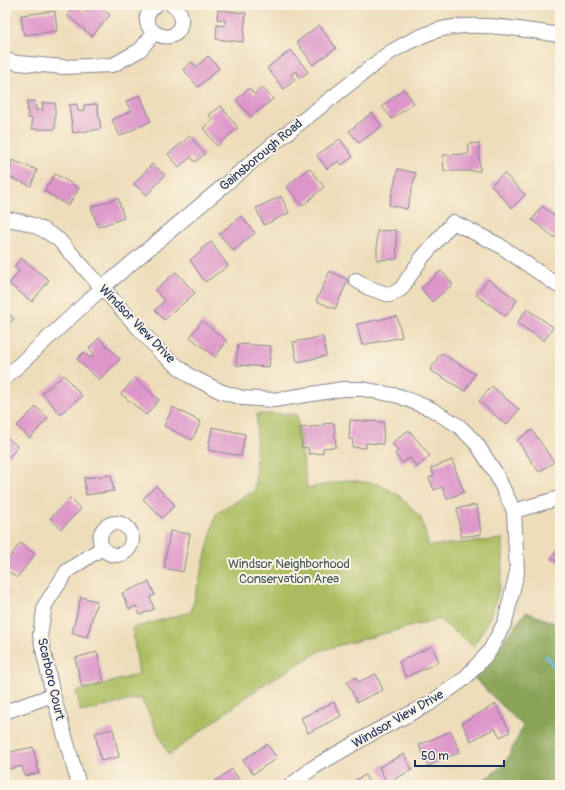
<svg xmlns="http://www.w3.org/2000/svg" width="565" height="790" font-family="Pangolin,sans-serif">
	<rect width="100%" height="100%" fill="#fcf5e5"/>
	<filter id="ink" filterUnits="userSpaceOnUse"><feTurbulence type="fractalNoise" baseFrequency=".025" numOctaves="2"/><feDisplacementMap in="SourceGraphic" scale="8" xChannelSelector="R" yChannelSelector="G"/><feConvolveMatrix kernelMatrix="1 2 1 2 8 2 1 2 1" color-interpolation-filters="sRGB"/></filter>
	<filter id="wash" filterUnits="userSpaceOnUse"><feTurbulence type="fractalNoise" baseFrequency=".012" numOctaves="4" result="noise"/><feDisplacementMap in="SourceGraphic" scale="16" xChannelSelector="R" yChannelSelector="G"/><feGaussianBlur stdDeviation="0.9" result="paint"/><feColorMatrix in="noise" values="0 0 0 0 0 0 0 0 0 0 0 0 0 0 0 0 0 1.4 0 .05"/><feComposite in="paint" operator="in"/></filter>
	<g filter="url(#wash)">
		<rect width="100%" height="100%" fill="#eeddba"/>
		<path fill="#abbd61" stroke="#637660" d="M257,414H297L307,488L349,480L378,484L400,496L421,518L429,546L503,539C505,578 496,614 473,646L439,619L322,650L263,685L169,755L141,698L81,712L76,692L139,674L132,628L191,612L216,514L255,490Z"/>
		<path fill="#88a457" stroke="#526a5a" d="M526,612L560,625V785H477L505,764L523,726L474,678Z"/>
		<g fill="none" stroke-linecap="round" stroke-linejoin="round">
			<path stroke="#6fbbe9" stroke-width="3.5" d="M546,656L560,673"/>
		</g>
		<g id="blocks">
			<g fill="#dd96c9">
				<path d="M75,5L85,12L90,5H99L110,15L92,36L67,15Z"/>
				<path d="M218,10L246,13L243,42L216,39L217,25L225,26V20L217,19Z"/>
				<path d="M55,11L57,31L24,35L21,15Z"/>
				<path d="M319,25L336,48L313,65L297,42Z"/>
				<path d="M291,50L308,72L300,78L296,71L291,75L295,80L284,89L267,68Z"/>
				<path d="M208,56L219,68L198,87L183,69L192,62L196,67Z"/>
				<path d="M262,87L273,99L251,117L236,100L249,88L254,94Z"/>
				<path d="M404,89L414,103L392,119L382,106Z"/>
				<path d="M140,95L151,121L120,136L112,120L131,111L126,102Z"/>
				<path d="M27,101H35L36,110H43L42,103H55V129H32V118H28Z"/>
				<rect x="5" y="103" width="4" height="16"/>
				<path d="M77,104L78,111H84V105L97,104L101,129L73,133L69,105Z"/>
				<path d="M221,106L238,128L217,146L203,128L213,120L209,115Z"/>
				<path d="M372,113L382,126L359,143L349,131Z"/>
				<path d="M190,136L205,154L195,162L191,157L179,167L168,154Z"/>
				<path d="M340,139L353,157L342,165L339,161L327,169L317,155Z"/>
				<path d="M479,143L480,171H444L443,155L469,154L468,144Z"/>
				<path d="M12,160L37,170L31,186L6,176Z"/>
				<path d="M152,164L165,175L147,195L134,184Z"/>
				<path d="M309,168L324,187L302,206L287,186Z"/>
				<path d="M398,169L416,173L407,209L389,205Z"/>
				<path d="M504,173L525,195L512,208L491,185Z"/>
				<path d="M55,174L79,188L68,206L44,191Z"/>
				<path d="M281,196L289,213L264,225L256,208Z"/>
				<path d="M118,198L124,218L98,227L91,207Z"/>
				<path d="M542,206L560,220V231L555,238L532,220Z"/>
				<path d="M241,216L255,233L233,251L219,234Z"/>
				<path d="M396,230L397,259L377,260V231Z"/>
				<path d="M211,242L228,266L205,282L190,260L202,251L201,249Z"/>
				<path d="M21,258L49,280L32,302L9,284L19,271L14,267Z"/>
				<path d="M330,271L348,280L335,309L316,301Z"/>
				<path d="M441,271L453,284L432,302L421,288Z"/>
				<path d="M176,272L195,293L164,320L155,310L165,301L155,290Z"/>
				<path d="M488,279L517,300L506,316L476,295Z"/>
				<path d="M5,309L14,319L5,327Z"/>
				<path d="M527,309L553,327L544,341L517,323Z"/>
				<path d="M397,316L402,337L362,345L357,324Z"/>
				<path d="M202,321L227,341L215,357L190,337Z"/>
				<path d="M323,337L326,356L297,362L293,342Z"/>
				<path d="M99,338L120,359L99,380L77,359L84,352L90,358L94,354L89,348Z"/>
				<path d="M238,344L271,346L269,367L236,365Z"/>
				<path d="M441,353L475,374L465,391L430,370Z"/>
				<path d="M64,375L82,396L60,414L42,393Z"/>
				<path d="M135,378L159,400L146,415L121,394Z"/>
				<path d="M492,386L519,410L506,425L479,401Z"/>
				<path d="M36,407L48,418L30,438L17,426Z"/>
				<path d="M173,407L201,422L192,440L164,426Z"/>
				<path d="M350,420L384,422L383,444L366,443V448L352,447L353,440L349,439Z"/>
				<path d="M334,423L336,447L323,448V453L309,454L308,447L302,448L300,428L323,426V424Z"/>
				<path d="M212,427L245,434L241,456L208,450Z"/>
				<path d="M409,430L430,456L417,467L410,458L402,463L395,454L398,451L392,443Z"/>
				<path d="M532,430L554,462L539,472L517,440Z"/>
				<path d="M6,436L18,447L5,461V437Z"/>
				<path d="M452,460L464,492L447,499L442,487L434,490L429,478L434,476L431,468Z"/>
				<path d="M111,475L114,491L86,495L84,478Z"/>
				<path d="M156,486L175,505L162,518L143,499Z"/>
				<path d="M70,498L81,509L61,529L50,518Z"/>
				<path d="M477,505L481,534L461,537L457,508Z"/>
				<path d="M170,531L190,534L183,572L164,568Z"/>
				<path d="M20,543L35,554L17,578L5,569V564Z"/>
				<path d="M560,546V564L551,558Z"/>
				<path d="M149,582L155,595L150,597L154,609L140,615L136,606L129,609L122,593Z"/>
				<path d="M5,590L9,591L6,606H5Z"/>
				<path d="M81,597L97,601L87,637L72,633Z"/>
				<path d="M432,646L439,662L406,677L399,662Z"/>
				<path d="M7,652L10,667L5,668V653Z"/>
				<path d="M97,652L104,682L82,687L75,658Z"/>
				<path d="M376,674L383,690L357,702L347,682L356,677L358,682Z"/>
				<path d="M334,702L341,716L308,733L301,718Z"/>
				<path d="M496,704L510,732L500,737L495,728L471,741L462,723Z"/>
				<path d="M113,729L119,757L101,761L95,733Z"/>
				<path d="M451,731L460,752L428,766L419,745Z"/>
				<path d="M267,744L277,758L253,774L243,760Z"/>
				<path d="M33,747L39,773L25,776L22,766L5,770V753Z"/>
				<path d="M404,754L412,770L387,783L379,767Z"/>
				<path d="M232,769L242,784L240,785H209Z"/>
				<path d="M365,775L370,785H346Z"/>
			</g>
		</g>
	</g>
	<g filter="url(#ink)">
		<use href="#blocks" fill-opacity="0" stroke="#84868c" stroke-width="1"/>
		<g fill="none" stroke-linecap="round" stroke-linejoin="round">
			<g stroke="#84868c" stroke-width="16">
				<g id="minor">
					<path d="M156,5C126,27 179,54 181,21C182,14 178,8 172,5"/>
					<path d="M5,60L18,63L64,67L113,65L140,50L154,33"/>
					<path d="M5,219C27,221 41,227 59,240L161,353L190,376L222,392L243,398L274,400L343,389H363L399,396L431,409L459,426L476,443L495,472L514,511L517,572L505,622L489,652L464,679L429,704L376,731L314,767L291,785"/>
					<path d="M356,280L369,288L390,295L401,289L421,259L453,222L499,245L560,287"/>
					<path d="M5,378L102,288L278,140L389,53C404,44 421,35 438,30C473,20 525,30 560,35"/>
					<path d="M514,511L560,498"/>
					<circle cx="116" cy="539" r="16"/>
					<path d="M5,712L53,695"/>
					<path d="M79,785L53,695L40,635L45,605L67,571L102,548"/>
				</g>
			</g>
			<use href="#minor" stroke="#fff" stroke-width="14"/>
		</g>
	</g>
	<g text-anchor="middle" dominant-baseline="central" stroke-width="4" stroke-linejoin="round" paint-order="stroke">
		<g font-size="13" fill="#1b2f5e" stroke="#fcf5e5">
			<text transform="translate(261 155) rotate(-40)">Gainsborough Road</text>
			<text transform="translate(137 324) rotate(46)">Windsor View Drive</text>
			<text transform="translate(51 679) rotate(77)">Scarboro Court</text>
			<text transform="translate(398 719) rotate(-30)">Windsor View Drive</text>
		</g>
		<g font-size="13" fill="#465a5f" stroke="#fcf5e5">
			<text x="289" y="564">Windsor Neighborhood<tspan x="289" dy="15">Conservation Area</tspan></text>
		</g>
	</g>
	<rect width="565" height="790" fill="none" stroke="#fcf5e5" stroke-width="20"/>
	<path d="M415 760v6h89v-6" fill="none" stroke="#1b2f5e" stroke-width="2"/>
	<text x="421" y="760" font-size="12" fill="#1b2f5e" stroke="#fcf5e5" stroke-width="3" paint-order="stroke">50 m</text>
</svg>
